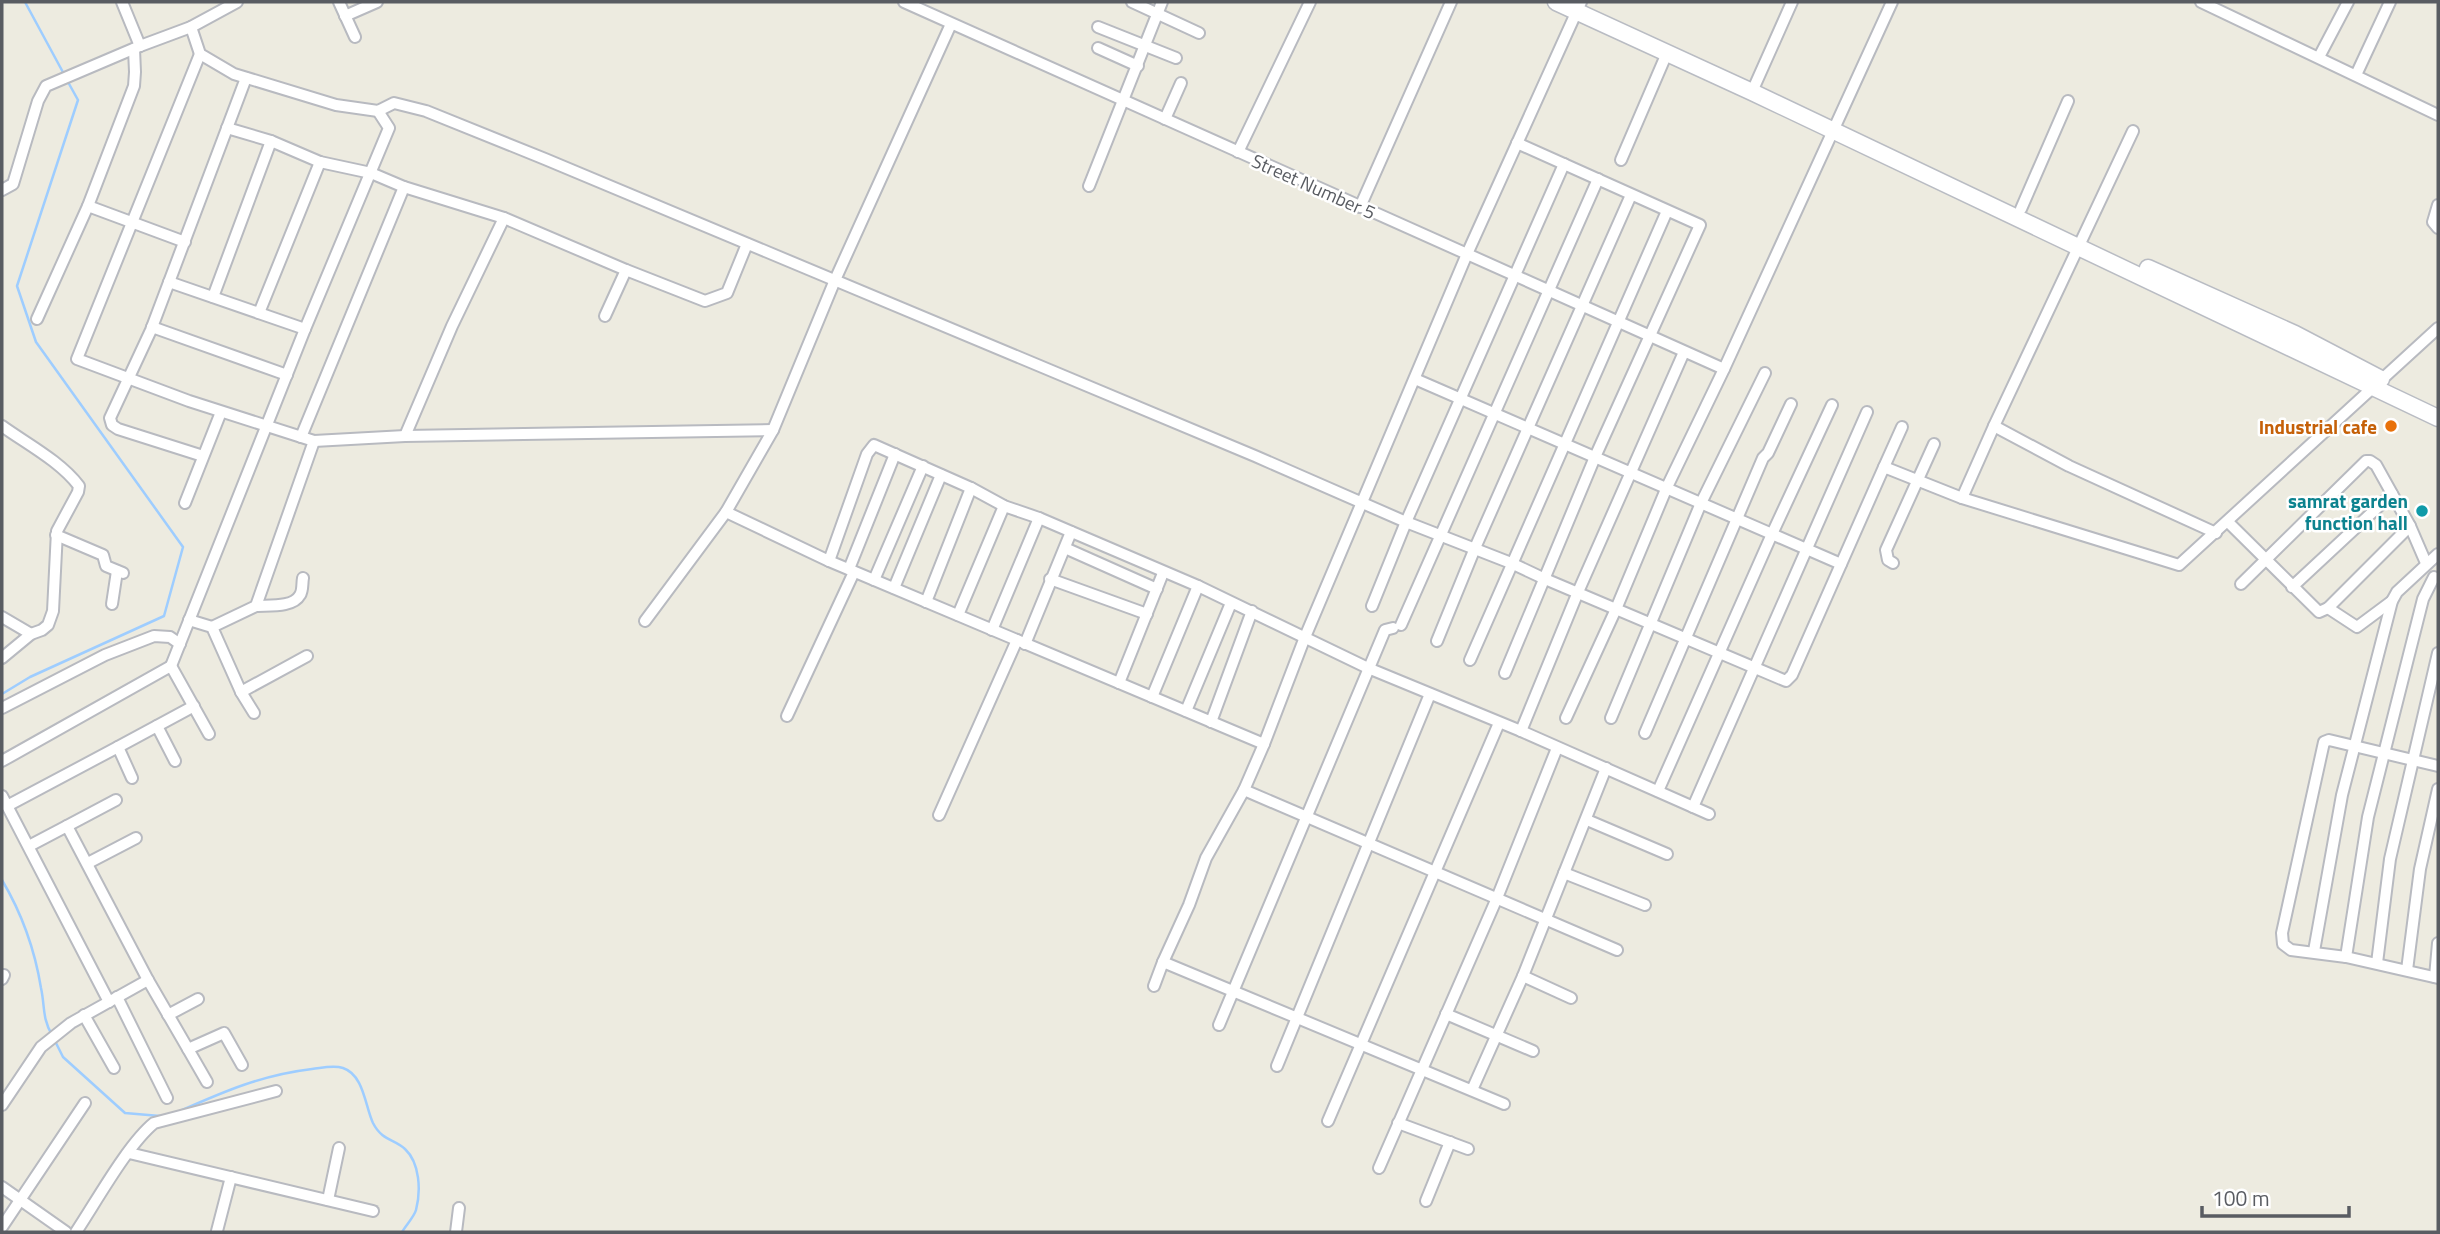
<svg xmlns="http://www.w3.org/2000/svg" width="2440" height="1234" font-family="'Titillium Web',sans-serif">
	<rect width="100%" height="100%" fill="#edebe0"/>
	<g fill="none" stroke-linecap="round" stroke-linejoin="round">
		<g stroke="#9ecdff" stroke-width="2.5">
			<path d="M25,2L65,76"/>
			<path d="M2,694L30,677L164,616L183,547L36,342L17,286L78,100L68,82"/>
			<path d="M2,880C21,912 35,951 41,988C45,1006 42,1018 52,1035"/>
			<path d="M55,1041L63,1057L125,1113L160,1116"/>
			<path d="M180,1111C225,1091 262,1075 312,1069C322,1068 333,1065 343,1068C364,1075 365,1106 373,1123C382,1141 395,1139 405,1149C420,1163 421,1191 416,1210C414,1217 406,1225 402,1232"/>
		</g>
		<g stroke="#b8bac0" stroke-width="14">
			<g id="street">
				<path d="M122,2L140,46"/>
				<path d="M339,2L355,37"/>
				<path d="M904,2L1724,369"/>
				<path d="M1132,2L1199,33"/>
				<path d="M2201,2L2438,115"/>
				<path d="M345,16L377,2"/>
				<path d="M191,27L200,54L234,74L336,105L378,111L394,103L426,111L545,159L1255,456L1406,522L1511,563L1545,579L1786,681L1792,675L1884,467L1962,498L2179,565L2438,328"/>
				<path d="M1098,27L1176,58"/>
				<path d="M1098,48L1138,66"/>
				<path d="M200,54L77,359L189,401L314,441L405,436L773,430"/>
				<path d="M2319,57L2348,2"/>
				<path d="M2356,75L2390,2"/>
				<path d="M1755,85L1792,2"/>
				<path d="M1165,119L1181,83"/>
				<path d="M227,128L271,141L320,162L371,173L404,187L504,218L626,270L705,301L727,293L747,244"/>
				<path d="M1238,152L1310,2"/>
				<path d="M1621,160L1667,53"/>
				<path d="M1089,186L1162,2"/>
				<path d="M2,190L13,184L38,101L46,86L140,46L191,27L237,2"/>
				<path d="M2438,205L2433,222L2438,228"/>
				<path d="M88,206L185,242"/>
				<path d="M1360,207L1451,2"/>
				<path d="M2021,209L2068,101"/>
				<path d="M169,282L305,329"/>
				<path d="M213,297L271,141"/>
				<path d="M259,313L320,162"/>
				<path d="M605,316L626,270"/>
				<path d="M37,319L88,206L134,86L135,72L134,49"/>
				<path d="M152,327L287,375"/>
				<path d="M1415,379L1841,564"/>
				<path d="M2,426C27,444 60,461 79,486L78,492L57,531L53,611L48,625L42,630L31,634L2,658"/>
				<path d="M1994,426L2069,466L2216,533"/>
				<path d="M405,436L452,326L504,218"/>
				<path d="M301,437L404,187"/>
				<path d="M203,456L118,429L112,425L110,418L151,330L246,78"/>
				<path d="M1884,467L1902,427"/>
				<path d="M1962,498L1994,426L2133,131"/>
				<path d="M185,503L221,412"/>
				<path d="M726,512L829,561L1264,744"/>
				<path d="M2228,522L2319,612L2328,608L2410,526"/>
				<path d="M56,535L103,555L106,566L123,573"/>
				<path d="M1065,548L1157,589"/>
				<path d="M829,561L867,454L874,445L971,488L1004,506L1039,518L1198,586L1368,668L1521,731L1709,814"/>
				<path d="M1893,563L1888,560L1886,550L1934,444"/>
				<path d="M849,569L895,454"/>
				<path d="M1050,579L1147,614"/>
				<path d="M874,580L923,466"/>
				<path d="M2241,584L2366,461H2370L2376,465L2410,526L2426,563"/>
				<path d="M2292,587L2392,494"/>
				<path d="M894,588L941,475"/>
				<path d="M926,602L971,488"/>
				<path d="M112,604L117,571"/>
				<path d="M256,606C268,605 293,608 300,595C303,591 302,583 303,578"/>
				<path d="M1372,606L1406,522L1564,164"/>
				<path d="M2328,608L2357,627L2392,601"/>
				<path d="M958,615L1004,506"/>
				<path d="M2,617L31,634"/>
				<path d="M189,620L212,627L241,692L254,713"/>
				<path d="M645,621L726,512L773,430L835,280L951,24"/>
				<path d="M1401,625L1598,179"/>
				<path d="M212,627L256,606L314,441"/>
				<path d="M992,630L1039,518"/>
				<path d="M1437,641L1475,548L1631,195"/>
				<path d="M1025,644L1071,532"/>
				<path d="M1470,660L1667,211"/>
				<path d="M171,666L305,329L389,128L378,111"/>
				<path d="M1505,673L1595,457L1700,225L1517,143"/>
				<path d="M1119,683L1163,573"/>
				<path d="M241,692L307,656"/>
				<path d="M1152,697L1198,586"/>
				<path d="M2,708L105,655L154,636L170,637L180,644"/>
				<path d="M1186,711L1231,603"/>
				<path d="M787,716L854,572"/>
				<path d="M1566,718L1616,609L1667,487L1724,369L1892,2"/>
				<path d="M1611,718L1701,503L1765,373"/>
				<path d="M1211,722L1252,611"/>
				<path d="M157,726L175,761"/>
				<path d="M1521,731L1578,592L1684,352"/>
				<path d="M1645,733L1763,458L1768,453L1791,404"/>
				<path d="M118,747L194,706"/>
				<path d="M2,761L171,666L209,734"/>
				<path d="M2438,766L2329,740L2324,742L2282,933L2283,944L2291,950L2346,957L2438,978"/>
				<path d="M1244,790L1617,950"/>
				<path d="M1658,791L1772,534L1832,405"/>
				<path d="M2,796L109,1002"/>
				<path d="M116,800L67,826L148,980L188,1049L224,1033L242,1065"/>
				<path d="M7,806L118,747L132,778"/>
				<path d="M1693,807L1867,412"/>
				<path d="M939,815L1017,640"/>
				<path d="M1587,820L1667,854"/>
				<path d="M29,846L67,826"/>
				<path d="M88,863L136,838"/>
				<path d="M1564,873L1645,905"/>
				<path d="M2314,951L2342,795L2392,601L2397,592L2438,554"/>
				<path d="M2346,957L2368,817L2423,599L2434,577"/>
				<path d="M1163,962L1504,1104"/>
				<path d="M2377,963L2390,859L2438,653"/>
				<path d="M2407,970L2420,869L2438,789"/>
				<path d="M1523,976L1571,998"/>
				<path d="M2435,977L2438,943"/>
				<path d="M2,979L4,975"/>
				<path d="M1154,986L1163,962L1189,905L1206,858L1244,790L1264,744L1305,637L1467,254L1581,2"/>
				<path d="M117,997L167,1098"/>
				<path d="M1446,1014L1533,1051"/>
				<path d="M84,1015L114,1068"/>
				<path d="M168,1015L198,999"/>
				<path d="M1219,1025L1385,630L1393,628"/>
				<path d="M188,1049L207,1082"/>
				<path d="M1277,1066L1430,694"/>
				<path d="M1472,1090L1523,976L1606,768"/>
				<path d="M2,1105L41,1047L71,1023L148,980"/>
				<path d="M1328,1121L1499,723"/>
				<path d="M1398,1123L1468,1149"/>
				<path d="M129,1153L373,1211"/>
				<path d="M1379,1168L1497,898L1557,748"/>
				<path d="M2,1187L66,1232"/>
				<path d="M328,1200L339,1148"/>
				<path d="M1426,1201L1450,1142"/>
				<path d="M2,1227L85,1103"/>
				<path d="M217,1231L231,1177"/>
				<path d="M76,1232C96,1202 128,1144 154,1123L276,1091"/>
				<path d="M456,1232L459,1208"/>
			</g>
		</g>
		<g stroke="#b9bcc3" stroke-width="19">
			<g id="secondary">
				<path d="M1556,2L1752,92L2438,418"/>
				<path d="M2148,268L2295,334L2381,379"/>
			</g>
		</g>
		<use href="#street" stroke="#fff" stroke-width="10"/>
		<use href="#secondary" stroke="#fff" stroke-width="16"/>
	</g>
	<circle fill="#e8710a" stroke="#fff" stroke-width="2.5" cx="2391" cy="426" r="7"/>
	<circle fill="#0f9aa8" stroke="#fff" stroke-width="2.5" cx="2422" cy="511" r="7"/>
	<g text-anchor="middle" dominant-baseline="central" stroke-width="5" stroke-linejoin="round" paint-order="stroke">
		<g font-size="19" fill="#595c62" stroke="#fff">
			<text transform="translate(1314 186) rotate(24)">Street Number 5</text>
		</g>
		<g font-size="19" font-weight="bold" fill="#c56008" stroke="#fff" text-anchor="end">
			<text x="2377" y="426">Industrial cafe</text>
		</g>
		<g font-size="19" font-weight="bold" fill="#0d838f" stroke="#fff" text-anchor="end">
			<text x="2408" y="500">samrat garden<tspan x="2408" dy="22">function hall</tspan></text>
		</g>
	</g>
	<rect width="2440" height="1234" fill="none" stroke="#595c62" stroke-width="7"/>
	<path d="M2202 1206v10h147v-10" fill="none" stroke="#595c62" stroke-width="3.5"/>
	<text x="2212" y="1206" font-size="21" fill="#595c62" stroke="#ffffff" stroke-width="5" paint-order="stroke">100 m</text>
</svg>
